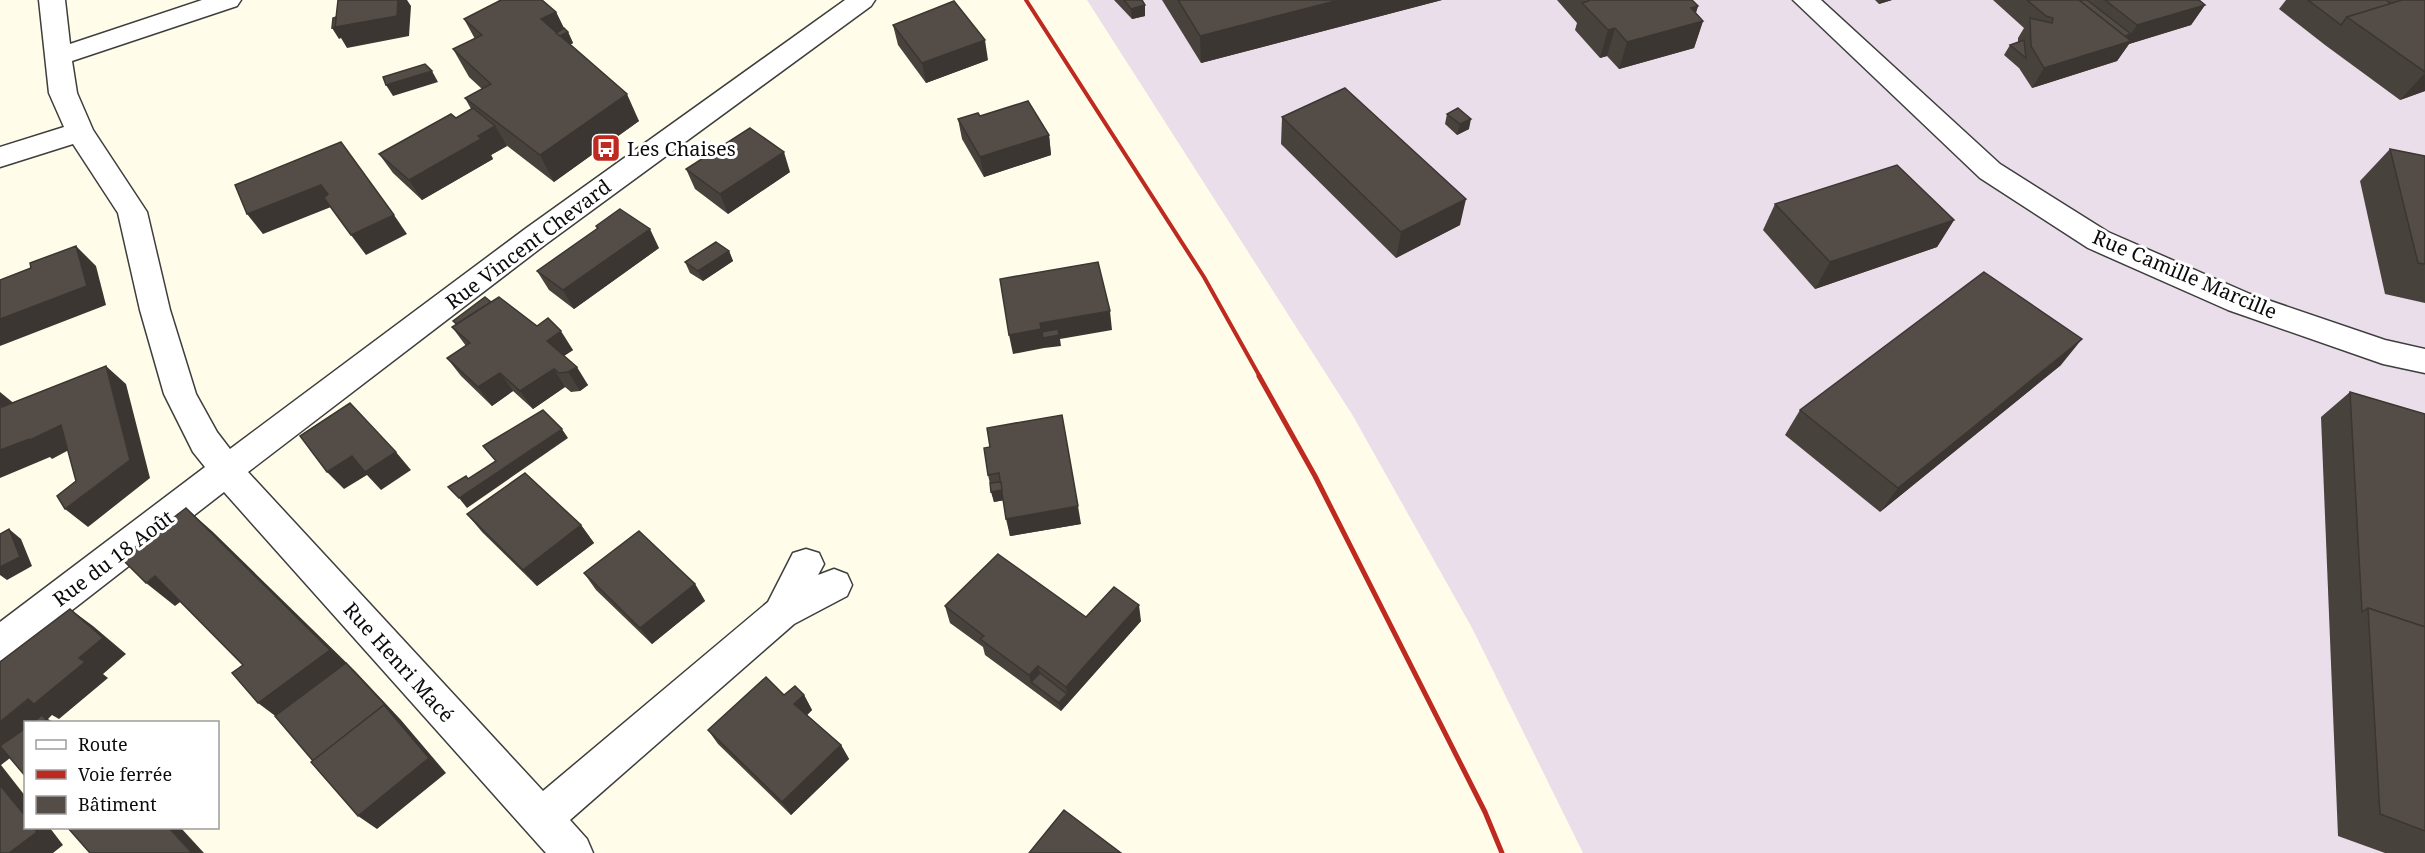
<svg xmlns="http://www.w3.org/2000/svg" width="2425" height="853" font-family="'Noto Serif',serif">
	<rect width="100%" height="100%" fill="#fffde9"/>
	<path fill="#ebdeeb" d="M1087,0H2425V853H1583L1472,628L1353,416Z"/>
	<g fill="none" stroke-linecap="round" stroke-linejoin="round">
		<g stroke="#3e3e3e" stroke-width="3">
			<g id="minor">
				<path d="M39,0H65L70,44L202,0H241L237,6L72,61L77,93L93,130L147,212L170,310L196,394L217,432L230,449L525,229L845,0H875L871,6L546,244L248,472L543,791L768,602L793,553L806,549L819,553L824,564L818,575L834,569L847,574L852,585L847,596L794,624L570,820L587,839L593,853H546L224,492L13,656L0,661V622L205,467L193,452L164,394L140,310L118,213L73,144L0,167V147L64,127L49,93Z"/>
				<path d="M1793,0H1821L2000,164L2108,232L2250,294L2385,340L2425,349V373L2383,364L2228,310L2088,248L1980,178Z"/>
			</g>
		</g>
		<use href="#minor" fill="#fff" fill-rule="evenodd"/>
		<path stroke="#be2a20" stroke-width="4" d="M1026,0L1204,277L1260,377"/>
		<path stroke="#be2a20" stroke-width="5" d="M1259,376L1315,476L1485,812L1502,853"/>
	</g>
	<g fill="#48423d">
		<path d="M1114,0H1142L1145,16L1132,19Z"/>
		<path d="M1162,0H1442L1201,63Z"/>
		<path d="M1557,0H1692L1698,6L1696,13L1703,21L1694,48L1619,69L1607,56L1600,58L1575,30L1577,23Z"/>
		<path d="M1875,0H1892L1879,4Z"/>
		<path d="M1993,0H2199L2205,5L2191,25L2129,44L2117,61L2032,88L2019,68L2004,55L2010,45L2018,42V38L2024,28Z"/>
		<path d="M2286,0H2425V91L2400,100L2325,45L2279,9Z"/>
		<path d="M556,12L564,28L568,32L573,43L570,45L639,121L554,182L506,145L507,146L491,155L493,159L422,200L393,173L379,154L456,118L471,109L465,98L482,89L469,77L453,49L475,39L464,19Z"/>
		<path d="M893,25L988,60L926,83L898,45Z"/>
		<path d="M1447,114L1469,129L1457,135L1445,124Z"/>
		<path d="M980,116L1049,135L1051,155L984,177L962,139L958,119Z"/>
		<path d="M1282,117L1460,225L1396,258L1281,144Z"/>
		<path d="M2390,149L2425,156V303L2385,294L2360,181Z"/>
		<path d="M686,169L790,172L728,214L695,189Z"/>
		<path d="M1775,204L1954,220L1937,247L1815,289L1763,230Z"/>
		<path d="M596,226L659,248L574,309L549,290L537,271L597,229Z"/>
		<path d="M729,251L733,261L703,281L690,273L685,262Z"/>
		<path d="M491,302L537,326L573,350L564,356L588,385L580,391L571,392L565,387L533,409L513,391L492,406L461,376L447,358L466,346L452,327L456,325L453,321Z"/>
		<path d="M2061,365L1880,512L1785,435L1800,410Z"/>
		<path d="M2350,392L2425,414V853H2385L2338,836L2321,417Z"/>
		<path d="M984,448L1081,524L1010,536L1004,500L994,502L988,475Z"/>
		<path d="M467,514L581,525L594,543L537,586L482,532Z"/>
		<path d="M584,573L695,584L705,601L652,644L596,590Z"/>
		<path d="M945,606L1086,617L1141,621L1061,711L985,655L983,647L950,623Z"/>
		<path d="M784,695H804L812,710L807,715L841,745L849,759L791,815L718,744L708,730Z"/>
	</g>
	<g fill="#3b3632">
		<path d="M398,0H407L411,6L409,36L347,48L341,38L339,39L332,28Z"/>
		<path d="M1339,0H1442L1201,63L1200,36Z"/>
		<path d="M1881,0H1892L1879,4Z"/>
		<path d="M1145,5V16L1132,19L1131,9Z"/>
		<path d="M2205,5L2191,25L2129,44L2117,61L2032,88L2044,68L2131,34L2137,25Z"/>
		<path d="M1698,6L1692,24L1703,21L1694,48L1619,69L1627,42L1691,8Z"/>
		<path d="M556,12L566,33L568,32L573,43L558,50L541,19Z"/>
		<path d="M1615,28L1607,56L1600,58L1608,30Z"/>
		<path d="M985,40L988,60L926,83L922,63Z"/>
		<path d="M432,71L438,82L393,96L386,85Z"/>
		<path d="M2425,73V91L2400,100Z"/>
		<path d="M627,94L639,121L554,182L540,155Z"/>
		<path d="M1471,119L1469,129L1457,135L1460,124Z"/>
		<path d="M495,126L507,146L491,155L493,159L422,200L409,180Z"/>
		<path d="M1049,135L1051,155L984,177L980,157Z"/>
		<path d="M784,152L790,172L728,214L720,194Z"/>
		<path d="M321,185L336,205L263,234L247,214Z"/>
		<path d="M1466,199L1460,225L1396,258L1401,232Z"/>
		<path d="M394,215L407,234L366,255L351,235Z"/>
		<path d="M1954,220L1937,247L1815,289L1830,262Z"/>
		<path d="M650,229L659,248L574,309L563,290Z"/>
		<path d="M76,246L96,266L106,305L0,346V319Z"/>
		<path d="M729,251L733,261L703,281L698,271Z"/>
		<path d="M1110,311L1112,330L1060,339L1061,346L1044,348L1043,338L1044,348L1013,354L1009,335L1040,323Z"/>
		<path d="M561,331L573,350L559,359L547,341Z"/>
		<path d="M2082,339L2061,365L1880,512L1898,488Z"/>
		<path d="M106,366L126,384L150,478L88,527L65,509L130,460Z"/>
		<path d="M577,367L588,385L580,391L568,372Z"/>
		<path d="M554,369L565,387L533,409L520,391Z"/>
		<path d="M500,373L513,391L492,406L478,387Z"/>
		<path d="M0,392L16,405L2,407L0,403Z"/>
		<path d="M61,425L82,443L52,459L50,457L0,478V450Z"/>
		<path d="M562,429L568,438L467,508L459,498Z"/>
		<path d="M396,452L411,470L381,490L367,475L344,489L327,472L352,456Z"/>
		<path d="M1003,490L1005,500L994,502L991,492Z"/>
		<path d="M1078,506L1081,524L1010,536L1006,519Z"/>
		<path d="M186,508L213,532L355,671L401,720L446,773L377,829L358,816L354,672L286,724L258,703Z"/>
		<path d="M581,525L594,543L537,586L523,570Z"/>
		<path d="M9,529L21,539L32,566L7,580L0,575V567Z"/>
		<path d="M155,576L184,599L175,606L146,583Z"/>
		<path d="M695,584L705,601L652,644L640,628Z"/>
		<path d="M1139,605L1141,621L1069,702L1066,687Z"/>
		<path d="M70,609L93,626L126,654L103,674L108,678L59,719L52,715L48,719L55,723H26V737L18,752L1,765L26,797V817L0,785V722L79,658Z"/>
		<path d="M1038,666L1042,681L1031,682L1029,675Z"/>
		<path d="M1067,694L1069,702L1061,711L1059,703Z"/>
		<path d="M804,695L812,710L803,719L794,704Z"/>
		<path d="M841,745L849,759L791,815L782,802Z"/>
		<path d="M34,828H50L63,845L53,853H9Z"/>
		<path d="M169,828H181L204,853H192Z"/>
	</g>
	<g fill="#544d47" stroke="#3b3632" stroke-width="1.5">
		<path d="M338,0H398L397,16L335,27Z"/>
		<path d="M501,0H542L556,12L541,19L627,94L540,155L465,98L491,84L453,49L482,35L464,19Z"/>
		<path d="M1124,0H1142L1145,5L1131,9Z"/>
		<path d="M1178,0H1339L1200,36Z"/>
		<path d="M1589,0H1692L1698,6L1691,8L1703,21L1627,42L1615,28L1608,30L1582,3L1589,1Z"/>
		<path d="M2027,0H2079L2131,41L2044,68L2031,46L2030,18L2052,23L2053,18L2046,16Z"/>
		<path d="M2079,0H2087L2131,34L2125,36Z"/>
		<path d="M2105,0H2199L2205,5L2137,25Z"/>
		<path d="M2308,0H2386L2391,4L2347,17L2341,25Z"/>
		<path d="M2402,0H2425V72L2347,17Z"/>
		<path d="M954,1L985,40L922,63L893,25Z"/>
		<path d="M336,17L335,27L332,28L333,18Z"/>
		<path d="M564,28L568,32L560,36L556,33Z"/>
		<path d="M2024,40L2026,58L2010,45Z"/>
		<path d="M425,64L432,71L386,85L383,77Z"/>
		<path d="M1345,88L1466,199L1401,232L1282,117Z"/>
		<path d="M1028,101L1049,135L980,157L958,119L978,113L980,116Z"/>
		<path d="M473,108L495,126L478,136L481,139L409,180L379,154L451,114L456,118Z"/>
		<path d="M1458,108L1471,119L1460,124L1447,114Z"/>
		<path d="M750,128L784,152L720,194L686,169Z"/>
		<path d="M341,142L394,215L351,235L324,198L328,194L321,185L247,214L235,185Z"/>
		<path d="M2390,149L2425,156V264L2418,263Z"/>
		<path d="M1897,165L1954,220L1830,262L1775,204Z"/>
		<path d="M620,209L650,229L563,290L537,271L598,228L596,226Z"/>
		<path d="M716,242L729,251L698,271L685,262Z"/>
		<path d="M76,246L87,286L0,319V280L31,268L30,263Z"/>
		<path d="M1098,262L1110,311L1040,323L1041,329L1009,335L1000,279Z"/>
		<path d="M1984,272L2082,339L1898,488L1800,410Z"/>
		<path d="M485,297L491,302L457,324L453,321Z"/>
		<path d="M499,297L537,326L548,318L561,331L547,341L577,367L568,372L559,373L554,369L520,391L500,373L478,387L447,358L470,343L452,327Z"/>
		<path d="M1058,329L1059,335L1043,338L1042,332Z"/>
		<path d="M106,366L130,460L65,509L57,496L76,481L61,425L30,440L29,439L0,450V403L2,407Z"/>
		<path d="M2350,392L2425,414V627L2368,608L2362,612Z"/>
		<path d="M350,403L396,452L365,472L352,456L327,472L300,436Z"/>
		<path d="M543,410L562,429L459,498L448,487L466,476L468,479L496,461L483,446Z"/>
		<path d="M1062,415L1078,506L1006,519L999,473L988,475L984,448L990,447L987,428Z"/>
		<path d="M525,473L581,525L523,570L467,514Z"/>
		<path d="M1001,482L1002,490L991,492L990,483Z"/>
		<path d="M186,508L330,650L258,703L232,673L243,665L155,576L146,583L121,558Z"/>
		<path d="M9,529L20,557L0,567V534Z"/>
		<path d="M639,531L695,584L640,628L584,573Z"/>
		<path d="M998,554L1086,617L1114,587L1139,605L1066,687L1038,666L1029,675L980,639L984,636L945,606Z"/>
		<path d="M2368,608L2425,627V831L2380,814Z"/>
		<path d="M70,609L103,638L79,658L85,662L34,704L28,699L0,722V662Z"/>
		<path d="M346,663L392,712L384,705L313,761L275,716Z"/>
		<path d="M1040,673L1067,694L1059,703L1031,682Z"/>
		<path d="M766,677L784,695L795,686L804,695L794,704L841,745L782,802L708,730Z"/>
		<path d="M384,705L429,758L358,816L311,762Z"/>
		<path d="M42,715L49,723H32Z"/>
		<path d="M26,728V777L0,746Z"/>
		<path d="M0,785L26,817V828H34L37,832L9,853H0Z"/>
		<path d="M1064,810L1121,853H1029Z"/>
		<path d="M68,828H169L192,853H90Z"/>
	</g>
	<defs>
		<g id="bus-square" transform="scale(1.5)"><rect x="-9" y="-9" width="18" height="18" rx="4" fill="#be2a20" stroke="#fff"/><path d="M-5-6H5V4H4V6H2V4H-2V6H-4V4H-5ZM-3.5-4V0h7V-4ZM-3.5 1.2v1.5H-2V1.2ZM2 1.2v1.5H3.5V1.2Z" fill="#fff"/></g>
	</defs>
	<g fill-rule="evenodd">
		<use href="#bus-square" x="606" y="148"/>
	</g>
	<g text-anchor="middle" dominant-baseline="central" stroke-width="6" stroke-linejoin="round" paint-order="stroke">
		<g font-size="20" fill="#0b0b0b" stroke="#fff" text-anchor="start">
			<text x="627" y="148">Les Chaises</text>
		</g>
		<g font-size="20" fill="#0b0b0b" stroke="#fff">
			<text transform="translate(528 244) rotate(-37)">Rue Vincent Chevard</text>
			<text transform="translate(2185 274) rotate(23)">Rue Camille Marcille</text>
			<text transform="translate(113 558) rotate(-37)">Rue du 18 Août</text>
			<text transform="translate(399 662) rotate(48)">Rue Henri Macé</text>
		</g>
	</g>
	<rect x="24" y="721" width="195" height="108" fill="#ffffff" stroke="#9d9d9d" stroke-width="1.5"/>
	<rect x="36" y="740" width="30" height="9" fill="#ffffff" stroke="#9d9d9d" stroke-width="1.5"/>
	<text x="78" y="751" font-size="18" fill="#0b0b0b">Route</text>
	<rect x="36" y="770" width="30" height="9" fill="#be2a20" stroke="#9d9d9d" stroke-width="1.5"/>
	<text x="78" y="781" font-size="18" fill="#0b0b0b">Voie ferrée</text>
	<rect x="36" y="796" width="30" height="18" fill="#544d47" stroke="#9d9d9d" stroke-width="1.5"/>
	<text x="78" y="811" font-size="18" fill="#0b0b0b">Bâtiment</text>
</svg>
